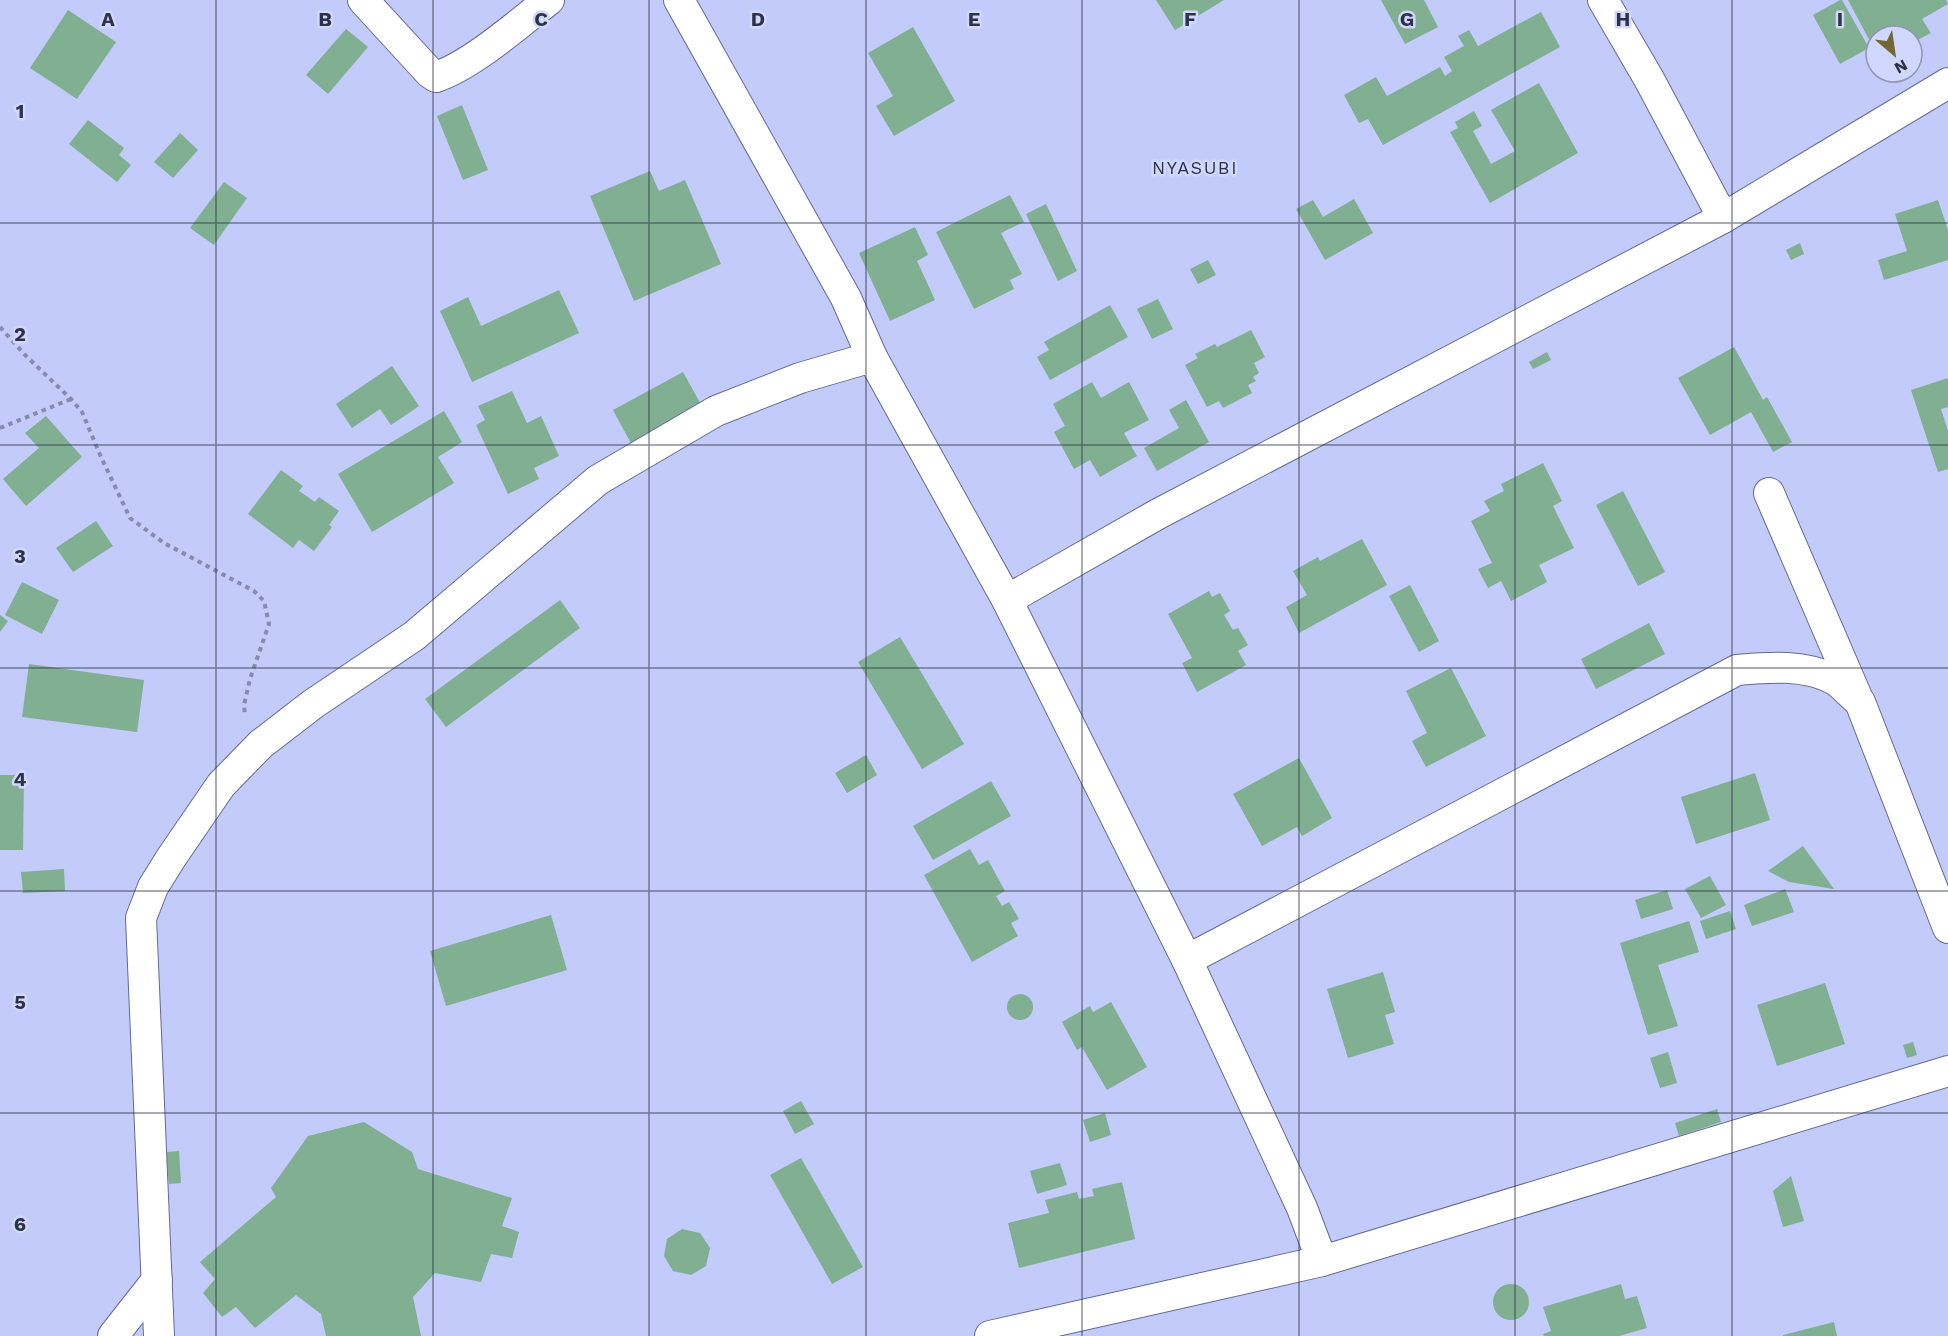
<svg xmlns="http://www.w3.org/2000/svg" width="1948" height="1336" font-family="'Work Sans',sans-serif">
	<rect width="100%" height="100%" fill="#c2cbfa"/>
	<g fill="#80af92">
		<path d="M1156,0H1224L1175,30Z"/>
		<path d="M1381,0H1424L1438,27L1405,44Z"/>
		<path d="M1840,0H1842L1869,48L1840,64L1813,15Z"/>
		<path d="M1848,0H1946L1948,4L1922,19L1931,33L1912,43V36H1876V43L1872,45Z"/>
		<path d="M68,10L116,42L77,99L30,68Z"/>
		<path d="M1541,12L1560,47L1383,145L1368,119L1359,123L1344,95L1376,77L1387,96L1440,67L1445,76L1452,71L1444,57L1464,46L1458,36L1469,30L1478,46Z"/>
		<path d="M913,27L955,101L894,136L876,106L893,96L868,53Z"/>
		<path d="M346,29L368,47L328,94L306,75Z"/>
		<path d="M1539,83L1578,153L1490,203L1450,132L1458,128L1455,122L1474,111L1482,126L1473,131L1491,164L1515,151L1491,110Z"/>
		<path d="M462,105L488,170L463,180L437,116Z"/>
		<path d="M88,120L124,148L119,155L131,165L117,182L69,144Z"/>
		<path d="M180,133L198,150L173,178L154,162Z"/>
		<path d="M650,171L659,191L685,180L721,264L634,301L590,196Z"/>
		<path d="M224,182L247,198L214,245L190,228Z"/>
		<path d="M1010,195L1024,222L1001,233L1022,274L1010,280L1014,289L974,309L936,232Z"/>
		<path d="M1354,199L1373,233L1325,260L1296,209L1313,200L1323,217Z"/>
		<path d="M1938,200L1948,230V260L1884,280L1878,260L1907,251L1895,214Z"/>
		<path d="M1046,204L1077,271L1058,281L1026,214Z"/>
		<path d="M915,227L928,255L917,261L935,300L890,321L859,253Z"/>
		<path d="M1800,243L1804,254L1791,260L1786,250Z"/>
		<path d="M1208,260L1216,275L1198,284L1190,269Z"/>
		<path d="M559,290L579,333L472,382L440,311L468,297L481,326Z"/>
		<path d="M1158,299L1173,329L1152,339L1137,309Z"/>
		<path d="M1110,305L1128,337L1050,380L1037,357L1049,350L1044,342Z"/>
		<path d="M1251,330L1265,357L1254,363L1259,373L1253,377L1256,381L1248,385L1252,393L1223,408L1219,401L1207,407L1185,365L1198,358L1195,354L1215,344L1217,347Z"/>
		<path d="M1734,347L1763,400L1767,397L1792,442L1773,452L1751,412L1710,435L1678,378Z"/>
		<path d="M1547,352L1551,360L1533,369L1529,362Z"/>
		<path d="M392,366L419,406L391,425L380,409L352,428L336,404Z"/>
		<path d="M683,372L704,410L634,449L613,410Z"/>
		<path d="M1948,378V407L1941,409L1948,431V469L1938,472L1911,390Z"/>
		<path d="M1092,382L1101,398L1129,382L1149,420L1124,433L1137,456L1100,477L1090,460L1074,469L1054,432L1065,426L1053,404Z"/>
		<path d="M512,391L527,423L541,416L559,456L534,468L539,479L508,494L476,425L485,420L478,406Z"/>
		<path d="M1186,400L1209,442L1157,471L1144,448L1179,428L1169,410Z"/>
		<path d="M444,411L462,442L438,457L454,483L372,532L338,474Z"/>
		<path d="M46,416L82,457L26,506L3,479L39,448L25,433Z"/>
		<path d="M1543,463L1562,501L1553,506L1574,548L1539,565L1547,582L1511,601L1501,581L1488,588L1478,569L1492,563L1471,521L1490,511L1484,501L1504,491L1501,484Z"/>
		<path d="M281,470L303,486L299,491L315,502L319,497L339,511L329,525L332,527L314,551L299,540L293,548L248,514Z"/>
		<path d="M1623,491L1665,572L1638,586L1596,505Z"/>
		<path d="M96,521L113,546L73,572L56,548Z"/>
		<path d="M1362,539L1387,585L1299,633L1286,607L1307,595L1293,571L1318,557L1320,561Z"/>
		<path d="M22,582L59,600L42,634L5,615Z"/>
		<path d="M1410,585L1439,641L1419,652L1389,596Z"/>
		<path d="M1209,591L1212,597L1220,593L1230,611L1224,615L1233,630L1238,628L1248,645L1238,651L1246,665L1197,692L1182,663L1192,658L1168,614Z"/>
		<path d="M560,600L580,628L446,727L425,699Z"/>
		<path d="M0,615L8,621L0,632Z"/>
		<path d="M1649,623L1665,654L1596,689L1581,659Z"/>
		<path d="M900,637L964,744L922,769L858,662Z"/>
		<path d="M29,664L144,680L137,732L22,717Z"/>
		<path d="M1451,668L1486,736L1426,767L1412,741L1427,733L1406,691Z"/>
		<path d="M866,755L877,775L847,793L835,773Z"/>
		<path d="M1299,758L1332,818L1302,836L1297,827L1262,846L1233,794Z"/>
		<path d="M1755,773L1770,820L1696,844L1681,797Z"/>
		<path d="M0,775H24L23,850H0Z"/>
		<path d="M991,781L1011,816L933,860L913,826Z"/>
		<path d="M1803,846L1834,889L1789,882L1768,871Z"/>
		<path d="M970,849L979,865L988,860L1005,891L996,896L1002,906L1009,902L1019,919L1011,923L1018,936L972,962L924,875Z"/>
		<path d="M64,869L65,891L23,893L21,872Z"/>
		<path d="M1710,876L1726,905L1701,918L1685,889Z"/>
		<path d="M1785,889L1794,912L1752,926L1744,905Z"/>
		<path d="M1667,890L1673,909L1641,919L1635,900Z"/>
		<path d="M1730,911L1736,929L1706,939L1700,921Z"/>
		<path d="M551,915L567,970L446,1006L430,951Z"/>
		<path d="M1689,921L1699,952L1658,965L1678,1026L1648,1035L1620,943Z"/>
		<path d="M1383,972L1395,1012L1385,1015L1394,1044L1348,1058L1327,989Z"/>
		<path d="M1825,983L1845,1044L1777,1066L1757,1005Z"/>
		<circle cx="1020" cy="1007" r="13"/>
		<path d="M1111,1002L1147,1067L1107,1090L1082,1047L1077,1050L1062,1022L1090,1006L1093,1012Z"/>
		<path d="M1913,1042L1917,1055L1907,1058L1903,1045Z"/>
		<path d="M1668,1052L1677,1083L1660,1088L1650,1058Z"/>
		<path d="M801,1101L814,1124L795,1134L783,1111Z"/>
		<path d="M1717,1109L1721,1122L1679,1136L1675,1123Z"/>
		<path d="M1105,1113L1111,1135L1090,1142L1083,1120Z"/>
		<path d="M364,1122L412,1152L418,1169L512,1198L502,1226L519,1232L512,1258L491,1254L481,1282L435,1273L413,1297L421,1336H326L321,1314L296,1295L255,1328L236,1307L222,1317L203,1293L215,1279L200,1262L276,1197L271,1188L308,1136Z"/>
		<path d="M179,1151L181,1183L169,1184L166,1152Z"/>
		<path d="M801,1158L863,1267L832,1284L770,1175Z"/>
		<path d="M1060,1163L1067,1185L1037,1194L1030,1171Z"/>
		<path d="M1791,1176L1804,1221L1783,1227L1773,1191Z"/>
		<path d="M1122,1182L1135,1239L1019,1268L1008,1223L1049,1213L1045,1200L1077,1192L1079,1199L1094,1196L1092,1189Z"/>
		<path d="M682,1229L700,1233L710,1248L706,1266L691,1275L673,1271L664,1256L667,1239Z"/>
		<circle cx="1511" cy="1302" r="18"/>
		<path d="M1621,1284L1625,1299L1637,1296L1647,1328L1619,1336H1544L1543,1334L1551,1331L1543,1307Z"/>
		<path d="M1834,1322L1837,1336H1783V1335Z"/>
	</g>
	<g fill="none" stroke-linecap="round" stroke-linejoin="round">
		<g stroke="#636a94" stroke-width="32">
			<g id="minor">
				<path d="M363,0L430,73L436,77C472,65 518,24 549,0"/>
				<path d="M679,0L846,298L872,357L1007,600L1187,960L1302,1208L1322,1261"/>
				<path d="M1603,0L1649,79L1723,218"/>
				<path d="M1769,493L1857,697"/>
				<path d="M1007,600L1158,514L1723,218L1948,83"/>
				<path d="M1187,960L1737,670C1769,667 1806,664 1835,680C1844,686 1852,696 1860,702L1948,928"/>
				<path d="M113,1336L157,1280"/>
				<path d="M159,1336L141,918L153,887L171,858L221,785L261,744L313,704L414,636L598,480L716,411L800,378L872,357"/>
				<path d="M990,1336L1322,1261L1948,1071"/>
			</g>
		</g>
		<g stroke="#858caf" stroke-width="4" stroke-dasharray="4.5 4.5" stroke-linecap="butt">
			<path d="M0,327L25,355L71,399L82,412L101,457L130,518L164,543L254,591L264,601L269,624L250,679L244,705L245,716"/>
			<path d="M0,428L71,399"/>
		</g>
		<use href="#minor" stroke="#fff" stroke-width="30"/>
	</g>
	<path fill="none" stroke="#2f3245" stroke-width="1.5" stroke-opacity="0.55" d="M216,0V1336M433,0V1336M649,0V1336M866,0V1336M1082,0V1336M1299,0V1336M1515,0V1336M1732,0V1336M0,223H1948M0,445H1948M0,668H1948M0,891H1948M0,1113H1948"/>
	<g text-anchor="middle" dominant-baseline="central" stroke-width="5" stroke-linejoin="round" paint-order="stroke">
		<g font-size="18" letter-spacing="1.5" fill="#2f3245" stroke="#d1d8ff">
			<text x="1195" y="167">NYASUBI</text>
		</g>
	</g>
	<g font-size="20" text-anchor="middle" font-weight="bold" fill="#2f3245" stroke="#d1d8ff" stroke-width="5" stroke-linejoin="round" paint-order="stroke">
		<text x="108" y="26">A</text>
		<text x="325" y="26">B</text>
		<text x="541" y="26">C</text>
		<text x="758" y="26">D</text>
		<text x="974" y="26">E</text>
		<text x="1190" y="26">F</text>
		<text x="1407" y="26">G</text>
		<text x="1623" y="26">H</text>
		<text x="1840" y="26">I</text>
		<text x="20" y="118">1</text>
		<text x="20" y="341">2</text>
		<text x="20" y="563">3</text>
		<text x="20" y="786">4</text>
		<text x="20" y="1009">5</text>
		<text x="20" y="1231">6</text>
	</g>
	<g transform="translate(1894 54) rotate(151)"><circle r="28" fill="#d1d8ff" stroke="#9096b5" stroke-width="1.5"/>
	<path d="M0-4.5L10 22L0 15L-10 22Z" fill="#736734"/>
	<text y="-9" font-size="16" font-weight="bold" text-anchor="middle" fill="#2f3245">N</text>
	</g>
</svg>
